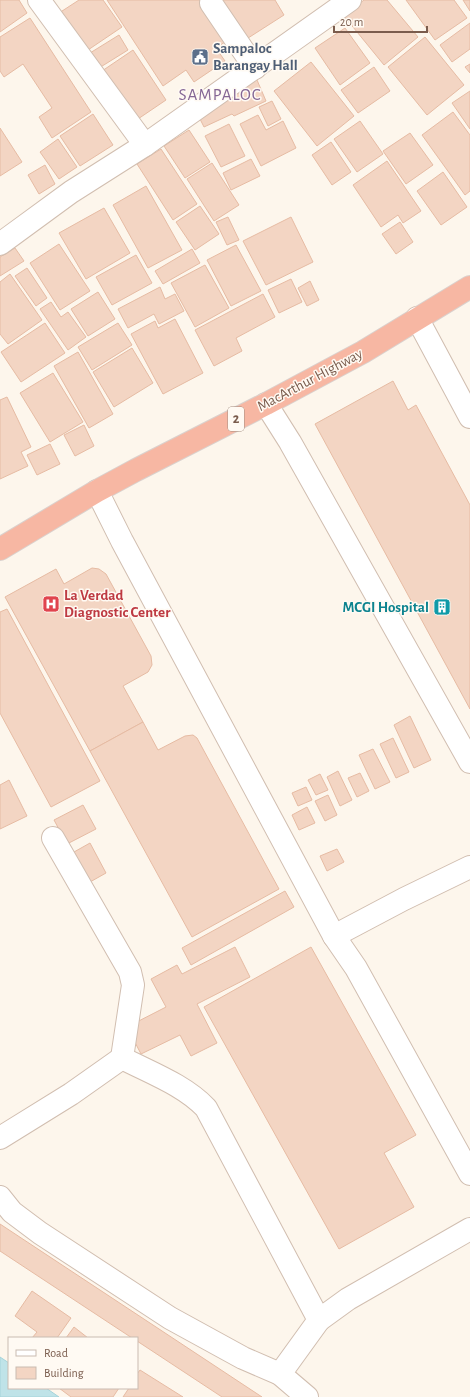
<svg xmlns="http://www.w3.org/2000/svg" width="470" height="1397" font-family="'Alegreya Sans',sans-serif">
	<rect width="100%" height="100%" fill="#fdf6ec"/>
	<path fill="#bfe3e8" stroke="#a5d3da" d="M0,1357L9,1363V1388H46L59,1397H0Z"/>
	<g fill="#f3d5c3" stroke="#e6bba3">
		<path d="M0,0H19L27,13L0,32Z"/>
		<path d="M79,0H103L122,27L85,52L59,13Z"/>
		<path d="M107,0H213L231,38L216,48L225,61L194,82L186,70L163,86Z"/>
		<path d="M220,0H275L284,15L245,40Z"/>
		<path d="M364,0H387L418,37L384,65L344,16Z"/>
		<path d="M406,0H454L467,18L435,40Z"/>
		<path d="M463,0H470V11Z"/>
		<path d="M30,18L91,112L52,138L39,117L52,108L23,64L4,77L0,71V37Z"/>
		<path d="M470,23V49L452,62L440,45Z"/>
		<path d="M345,28L370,63L340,85L315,48Z"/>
		<path d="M119,35L128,50L99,68L90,53Z"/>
		<path d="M425,37L464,85L427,115L388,67Z"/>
		<path d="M133,50L166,100L135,121L102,71Z"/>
		<path d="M311,62L354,116L317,146L274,91Z"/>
		<path d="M470,64V73L465,67Z"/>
		<path d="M374,67L390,91L358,113L341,90Z"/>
		<path d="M257,80L266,101L234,116L232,114L204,127L197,113L224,96Z"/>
		<path d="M470,91V129L452,103Z"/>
		<path d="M272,101L281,119L268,126L259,107Z"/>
		<path d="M453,112L470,135V191L465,195L422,135Z"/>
		<path d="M93,114L113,145L80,166L60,136Z"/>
		<path d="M258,115L266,130L283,121L296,148L261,166L240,124Z"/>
		<path d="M360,121L383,154L357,172L334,139Z"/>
		<path d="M229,124L245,156L221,167L205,136Z"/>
		<path d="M0,128L22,162L0,176Z"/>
		<path d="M189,130L210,162L185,178L164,146Z"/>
		<path d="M410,133L433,165L406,184L383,151Z"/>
		<path d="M58,139L77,167L59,179L40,152Z"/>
		<path d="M331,142L351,172L332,185L312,155Z"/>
		<path d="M161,149L197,204L173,220L137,164Z"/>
		<path d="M251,159L260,176L231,190L223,173Z"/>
		<path d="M387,161L421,211L403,223L398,215L381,227L353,185Z"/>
		<path d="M212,163L239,205L214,221L187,179Z"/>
		<path d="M45,165L55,184L39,194L28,175Z"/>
		<path d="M443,172L467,207L441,225L417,191Z"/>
		<path d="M146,186L182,250L148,268L113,205Z"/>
		<path d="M200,206L219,234L195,250L176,222Z"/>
		<path d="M104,208L130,253L86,279L59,233Z"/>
		<path d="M228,217L239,240L227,245L216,222Z"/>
		<path d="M291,217L313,262L266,285L243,241Z"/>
		<path d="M400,222L413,242L396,254L382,234Z"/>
		<path d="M59,244L90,291L60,310L30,263Z"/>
		<path d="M236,245L261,291L231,306L207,260Z"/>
		<path d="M15,248L24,261L0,276V257Z"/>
		<path d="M192,249L200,263L163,284L155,271Z"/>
		<path d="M136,255L152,283L112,305L96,277Z"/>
		<path d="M205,265L229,308L195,327L171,283Z"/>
		<path d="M27,268L47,298L36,306L15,276Z"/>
		<path d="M10,274L42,320L8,344L0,334V282Z"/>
		<path d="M291,279L302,302L279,313L268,290Z"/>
		<path d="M310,281L319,300L307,306L298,288Z"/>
		<path d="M160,287L165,299L175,294L184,311L159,324L154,314L128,328L118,309Z"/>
		<path d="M98,292L115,319L88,336L71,309Z"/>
		<path d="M263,294L275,317L236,338L242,351L214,366L195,330Z"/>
		<path d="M51,302L61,317L68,312L86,337L68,350L40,309Z"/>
		<path d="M175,319L203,373L163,394L131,334L155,321L158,328Z"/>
		<path d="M45,323L65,353L21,382L1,352Z"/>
		<path d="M118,323L132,345L92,370L78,347Z"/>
		<path d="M132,348L153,383L114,407L93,372Z"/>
		<path d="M78,352L113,414L89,428L54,366Z"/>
		<path d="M53,373L83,422L50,442L20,393Z"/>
		<path d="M393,381L408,410L416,405L470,505V709L315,424Z"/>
		<path d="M7,397L31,447L21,452L28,466L0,479V400Z"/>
		<path d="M84,425L94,446L75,456L64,435Z"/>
		<path d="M50,444L60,464L37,475L27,455Z"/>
		<path d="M92,568L99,569L106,574L151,656L152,665L148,672L123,686L143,722L90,751L5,597L56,569L64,584Z"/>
		<path d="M7,609L100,781L51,807L0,713V612Z"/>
		<path d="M410,716L431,760L414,768L394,725Z"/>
		<path d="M143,722L158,750L185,736L193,735L197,738L279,889L192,937L90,751Z"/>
		<path d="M393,738L409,772L396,778L380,744Z"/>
		<path d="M373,749L390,782L375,789L359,755Z"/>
		<path d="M338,771L352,800L340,806L327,777Z"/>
		<path d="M360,773L369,791L357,797L348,778Z"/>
		<path d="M320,774L328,790L316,795L308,780Z"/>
		<path d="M9,780L27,816L0,829V785Z"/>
		<path d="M306,787L312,800L298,806L292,793Z"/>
		<path d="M328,795L337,815L325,821L315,801Z"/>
		<path d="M83,805L96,829L67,844L54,820Z"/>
		<path d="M307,807L315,823L299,830L292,815Z"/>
		<path d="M90,843L106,873L90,882L74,852Z"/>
		<path d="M337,849L344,862L327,871L320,856Z"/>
		<path d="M285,891L294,907L191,965L182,948Z"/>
		<path d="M235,947L250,977L197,1004L217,1043L191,1056L180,1035L141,1054L127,1027L166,1007L151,979L177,965L182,974Z"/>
		<path d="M311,947L416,1135L384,1153L414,1207L339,1249L204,1007Z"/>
		<path d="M0,1224L262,1397H222L137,1341V1338H132L0,1251Z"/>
		<path d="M32,1291L71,1318L57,1338H32L37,1332L15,1316Z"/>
		<path d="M74,1327L88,1338H66Z"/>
		<path d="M140,1370L183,1397H123L129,1388H137V1374Z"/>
		<path d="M59,1388H119L113,1397H71Z"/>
	</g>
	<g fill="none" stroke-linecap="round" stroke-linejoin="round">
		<g stroke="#d1beb0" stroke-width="24">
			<g id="minor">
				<path d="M39,0L145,145"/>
				<path d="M211,3L255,68"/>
				<path d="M0,244L71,192L145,145L350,0"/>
				<path d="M417,318L470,417"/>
				<path d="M266,404L290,442L470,762"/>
				<path d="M97,491L122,541L334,936"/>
				<path d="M53,838L130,972L133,985L122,1058C151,1073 184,1085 206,1108L319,1320L348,1299L470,1229"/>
				<path d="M470,867L404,899L334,936L356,968L470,1174"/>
				<path d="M0,1138L71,1094L122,1058"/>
				<path d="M0,1197L12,1212L40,1233L170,1318L243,1358L280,1374L307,1397"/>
				<path d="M280,1374L319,1320"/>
			</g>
		</g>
		<g stroke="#dad1cd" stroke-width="24">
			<path id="highway" d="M0,549L97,491L136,470L266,404L363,352L470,287"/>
		</g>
		<use href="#minor" stroke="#fff" stroke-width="22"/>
		<use href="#highway" stroke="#f7b7a3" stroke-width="22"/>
	</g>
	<defs>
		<g id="civic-square" transform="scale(0.9)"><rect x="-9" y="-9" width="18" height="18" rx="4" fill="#5c6f8a" stroke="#fffaf3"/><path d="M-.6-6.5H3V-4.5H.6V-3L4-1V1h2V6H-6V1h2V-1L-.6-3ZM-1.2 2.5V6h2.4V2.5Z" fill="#fff"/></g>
		<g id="hospital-square" transform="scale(0.9)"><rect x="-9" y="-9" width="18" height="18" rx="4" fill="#e0444e" stroke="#fffaf3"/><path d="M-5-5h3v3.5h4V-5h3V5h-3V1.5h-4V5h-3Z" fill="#fff"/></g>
		<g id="building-square" transform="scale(0.9)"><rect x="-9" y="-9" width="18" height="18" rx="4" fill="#0f9aa8" stroke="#fffaf3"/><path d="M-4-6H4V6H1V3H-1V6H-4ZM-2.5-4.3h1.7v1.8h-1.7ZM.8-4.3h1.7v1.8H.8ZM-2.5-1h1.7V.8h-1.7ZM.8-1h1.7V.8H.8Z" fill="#fff"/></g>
	</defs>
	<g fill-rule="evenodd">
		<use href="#civic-square" x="200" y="57"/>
		<use href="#hospital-square" x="51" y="604"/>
		<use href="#building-square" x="442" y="607"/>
	</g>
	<g text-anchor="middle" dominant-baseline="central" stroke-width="3" stroke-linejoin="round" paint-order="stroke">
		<rect fill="#fffaf3" stroke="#a28b7f" stroke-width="1" x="228" y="407" width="16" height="24" rx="3"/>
		<g font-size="14" font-weight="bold" fill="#7a5c4d">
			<text x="236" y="419">2</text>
		</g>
		<g font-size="15" font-weight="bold" fill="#4e5e75" stroke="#fffaf3" text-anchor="start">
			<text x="213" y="48">Sampaloc<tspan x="213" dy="17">Barangay Hall</tspan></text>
		</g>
		<g font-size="15" fill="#7a5c4d" stroke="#fffaf3">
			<text transform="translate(310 380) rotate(-28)">MacArthur Highway</text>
		</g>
		<g font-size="15" font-weight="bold" fill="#be3a42" stroke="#fffaf3" text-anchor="start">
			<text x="64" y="595">La Verdad<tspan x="64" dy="17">Diagnostic Center</tspan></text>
		</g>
		<g font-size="15" font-weight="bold" fill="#0d838f" stroke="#fffaf3" text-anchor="end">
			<text x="429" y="607">MCGI Hospital</text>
		</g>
		<g font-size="17" letter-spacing="1" fill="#846695" stroke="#fffaf3">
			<text x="220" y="94">SAMPALOC</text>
		</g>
	</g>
	<rect x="8" y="1337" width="130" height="52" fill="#fffaf3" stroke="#cabbb1"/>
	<rect x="16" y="1350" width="20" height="6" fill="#ffffff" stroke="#cabbb1"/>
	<text x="44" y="1357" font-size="12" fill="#7a5c4d">Road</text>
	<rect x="16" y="1367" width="20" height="12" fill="#f3d5c3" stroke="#cabbb1"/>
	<text x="44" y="1377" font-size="12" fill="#7a5c4d">Building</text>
	<path d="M334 26v6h93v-6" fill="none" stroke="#7a5c4d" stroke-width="2"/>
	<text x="340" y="26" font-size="12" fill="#7a5c4d" stroke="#fffaf3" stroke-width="3" paint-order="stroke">20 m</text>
</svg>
